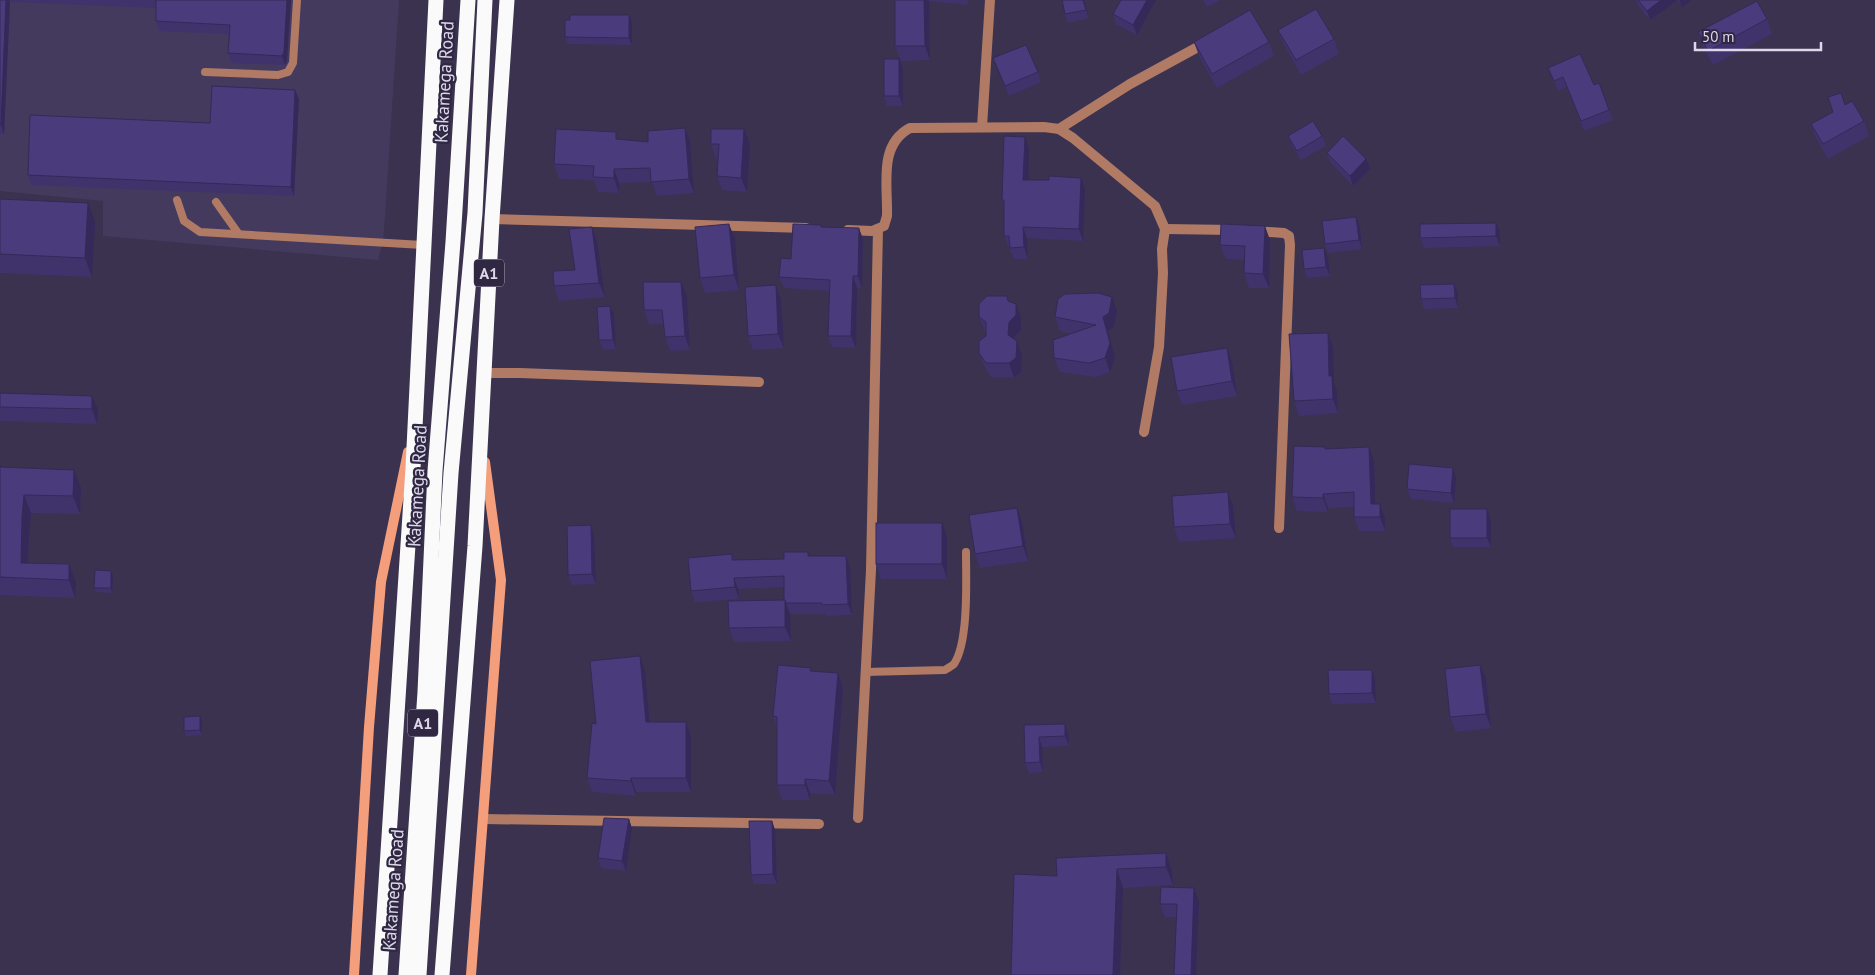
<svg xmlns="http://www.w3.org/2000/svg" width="1875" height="975" font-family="'PT Sans',sans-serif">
	<rect width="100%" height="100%" fill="#3a324e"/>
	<path fill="#443a5d" d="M0,0H399L385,216L383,242L378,260L103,236V201L0,191Z"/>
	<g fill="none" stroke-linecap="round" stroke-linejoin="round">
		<g stroke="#b07a65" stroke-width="8">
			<path d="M205,72L278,75L288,72L293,63L297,0"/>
			<path d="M177,200L184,221L200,232L423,245"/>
			<path d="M216,202L238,233"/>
			<path d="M865,672L945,670C948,668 952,666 954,664C969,642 966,578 966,552"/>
		</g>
		<g stroke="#b07a65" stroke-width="10">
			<path d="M982,127L990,0"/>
			<path d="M1059,129L1130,84L1207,42"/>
			<path d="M492,219L806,228"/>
			<path d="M1165,229L1234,230"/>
			<path d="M848,230L872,231L884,226L887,216C888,185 878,145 910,128L1044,127L1059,129L1073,138L1155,206L1165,229L1162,249L1163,273L1159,347L1144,432"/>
			<path d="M1253,231L1284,233L1289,236L1290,245L1279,528"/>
			<path d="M483,373H520L759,382"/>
			<path d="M858,818L871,570L878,229"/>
			<path d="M484,819L819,824"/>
		</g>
		<g stroke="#f49e7c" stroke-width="10">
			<path d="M354,975L369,727L381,582L408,452"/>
			<path d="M471,975L501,580L485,462"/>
		</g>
		<g stroke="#fafafa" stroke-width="15">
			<path d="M380,975L413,468L436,0"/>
			<path d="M406,975L425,692L435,471L453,242L468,0"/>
			<path d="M419,975L451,473L475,213L485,0"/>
			<path d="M442,975L475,546L492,219L507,0"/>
		</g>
	</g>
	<g fill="#40336c">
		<path d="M0,0H291L287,61L285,65L232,63L228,53L229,34L159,31L156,21V8L10,2L4,134H0Z"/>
		<path d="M895,0H968L967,5L929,1L930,60L901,61L895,46Z"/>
		<path d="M1062,0H1084L1089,18L1068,23L1065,14Z"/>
		<path d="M1156,0L1137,35L1116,24L1113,14Z"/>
		<path d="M1203,0H1220L1207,7Z"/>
		<path d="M1636,0H1692L1682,7L1677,0L1650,20L1637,4Z"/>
		<path d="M1767,19L1772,34L1713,65L1703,47L1698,32Z"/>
		<path d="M632,22V45L568,44L565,37Z"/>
		<path d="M1278,30L1334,39L1339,54L1301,75L1284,44Z"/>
		<path d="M1194,42H1269L1274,56L1217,88L1199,56Z"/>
		<path d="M993,58L1038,72L1041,82L1009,96Z"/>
		<path d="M899,59L903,69V106H887L884,96Z"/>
		<path d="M1548,68L1594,85L1599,83L1613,120L1584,131L1567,87L1558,91Z"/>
		<path d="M299,99L294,196L31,185L28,175L210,123Z"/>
		<path d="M1864,121L1869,136L1828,159L1816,138L1811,124Z"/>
		<path d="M685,128L690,142L694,193L657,196L652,182L619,183V193L598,192L594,180L559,179L554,164L619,140L648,142Z"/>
		<path d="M744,129L750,144L747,192L722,190L717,176L718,158L716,159L711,144Z"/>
		<path d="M1288,136H1322L1326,146L1301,160L1292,146Z"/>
		<path d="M1029,149L1028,180L1085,189L1083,241L1027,238L1028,259H1014L1004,236V207L1002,200Z"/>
		<path d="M1327,153L1366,159L1370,169L1353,186L1330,162Z"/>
		<path d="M0,199L95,222L92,277L0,273Z"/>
		<path d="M592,227L597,241L605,297L559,301L554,286L575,270Z"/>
		<path d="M822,227L863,239L862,288H857L856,348L832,347L828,336L829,291L784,288L779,277L791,259Z"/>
		<path d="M1360,227L1362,249L1328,253L1325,244Z"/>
		<path d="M1500,232V246L1424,248L1420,238Z"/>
		<path d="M735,239L739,290L705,293L700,278Z"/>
		<path d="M1270,240L1269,288H1249L1244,273V260L1226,259L1220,245Z"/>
		<path d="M1328,258L1330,276L1307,278L1304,269Z"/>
		<path d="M776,285L781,300L784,348L753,350L748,336Z"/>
		<path d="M1458,294V308L1424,309L1421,299Z"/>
		<path d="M687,296L690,350L670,351L665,337L664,324H649L644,310Z"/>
		<path d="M1007,296L1009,301L1021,318V330L1014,337V339L1017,341L1022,356L1021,372L1014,377H991L985,367L979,353L986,336V332L985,331L979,317Z"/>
		<path d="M610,306L614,315L616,349L603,350L599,340Z"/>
		<path d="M1117,311L1114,327L1108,331L1115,357L1110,372L1095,377L1060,372L1054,358L1072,334L1060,331L1055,317Z"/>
		<path d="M1328,333L1333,347L1334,383L1337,391L1338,413L1299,416L1294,401Z"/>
		<path d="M1227,348L1232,362L1237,396L1182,405L1177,391Z"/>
		<path d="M0,393L98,410L97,424L0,421Z"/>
		<path d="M1325,447L1326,449L1374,461L1376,504H1380L1385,518V531H1359L1354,517V507L1328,508V512L1297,511L1292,497Z"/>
		<path d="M0,465L1,467L81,488L80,514L31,513L29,535L28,563L69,564L76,582L75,598L0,595Z"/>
		<path d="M1456,477L1454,503L1411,499L1407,489Z"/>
		<path d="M1233,506L1236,538L1179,542L1174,527Z"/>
		<path d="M1487,509L1491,519V547H1453L1450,538Z"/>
		<path d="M1022,522L1028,561L980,568L975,554Z"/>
		<path d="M591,525L594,535L596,584L572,585L568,575Z"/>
		<path d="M947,537V579H881L876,564Z"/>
		<path d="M732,554L734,560L784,559L809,556H846L850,567L852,615L826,616L825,614H790L791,641L734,642L729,628L784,600V587L738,589L739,599L695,602L691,591Z"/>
		<path d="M111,571L113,576L112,593L96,592L94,588Z"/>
		<path d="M1372,670L1375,679L1376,703L1332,704L1329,694Z"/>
		<path d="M645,671L650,722H686L691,737V792H636V796L592,792L587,778L596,724Z"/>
		<path d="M812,671L838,673L843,688L835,795L810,793V800H782L777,785V727L773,716Z"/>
		<path d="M1486,679L1491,728L1456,732L1450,717Z"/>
		<path d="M202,721V735L186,736L184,731Z"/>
		<path d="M1065,724L1068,733L1069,746L1042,747L1043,772L1029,773L1025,763L1024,725Z"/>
		<path d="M629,819L632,829L626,871L601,868L598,858Z"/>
		<path d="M772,821L775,830L777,884H754L751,875Z"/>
		<path d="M1166,853L1172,871L1173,885L1123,888L1120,975H1011L1057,876Z"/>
		<path d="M1199,902L1196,975H1174L1177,917H1165L1160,904Z"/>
	</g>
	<g fill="#342958">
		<path d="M6,0H9L10,2L4,134L1,125Z"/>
		<path d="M287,0H291L287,61L285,65L282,56Z"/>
		<path d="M924,0H929V1L930,60L925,46Z"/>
		<path d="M1083,0H1084L1089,18L1086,10Z"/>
		<path d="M1147,0H1156L1137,35L1133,25Z"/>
		<path d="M1661,0H1677L1650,20L1647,11Z"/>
		<path d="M1679,0H1692L1682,7Z"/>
		<path d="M629,15L632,22V45L629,38Z"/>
		<path d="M899,59L903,69V106L899,96Z"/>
		<path d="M295,90L299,99L294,196L291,187Z"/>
		<path d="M685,128L690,142L694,193L689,179Z"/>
		<path d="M744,129L750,144L747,192L741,178Z"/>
		<path d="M1025,137L1029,149L1028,192L1023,180Z"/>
		<path d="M1366,159L1370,169L1353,186L1350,176Z"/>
		<path d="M614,169L619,183V193L614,178Z"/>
		<path d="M1081,178L1085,189L1083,241L1079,229Z"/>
		<path d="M88,203L95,222L92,277L85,258Z"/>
		<path d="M1356,217L1360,227L1362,249L1359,240Z"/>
		<path d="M1496,223L1500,232V246L1496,236Z"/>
		<path d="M729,224L735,239L739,290L734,275Z"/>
		<path d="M1265,226L1270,240L1269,288L1263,274Z"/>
		<path d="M592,227L597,241L605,297L599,283Z"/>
		<path d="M1023,227L1027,238L1028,259L1024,247Z"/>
		<path d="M859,228L863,239L862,288L858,276Z"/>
		<path d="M1324,248L1328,258L1330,276L1326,267Z"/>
		<path d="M853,276L857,288L856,348L851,336Z"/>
		<path d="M681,282L687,296L690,350L685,336Z"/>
		<path d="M1454,284L1458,294V308L1455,298Z"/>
		<path d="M776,285L781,300L784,348L778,334Z"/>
		<path d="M1112,297L1117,311L1114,327L1108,331L1115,357L1110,372L1105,358L1103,317Z"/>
		<path d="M1016,304L1021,318V330L1014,337L1013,349L1008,335L1009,322Z"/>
		<path d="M610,306L614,315L616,349L613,340Z"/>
		<path d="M1328,333L1333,347L1334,383L1337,391L1338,413L1333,399L1329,376Z"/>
		<path d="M1017,341L1022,356L1021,372L1014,377L1009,363Z"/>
		<path d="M1227,348L1232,362L1237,396L1232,381Z"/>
		<path d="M92,396L98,410L97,424L92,409Z"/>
		<path d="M1369,447L1374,461L1376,518L1371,504Z"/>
		<path d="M1453,468L1456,477L1454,503L1451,493Z"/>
		<path d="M74,470L81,488L80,514L73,496Z"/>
		<path d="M1228,492L1233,506L1236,538L1230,524Z"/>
		<path d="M1323,494L1328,508V512L1323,498Z"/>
		<path d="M24,495L31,513L29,535L27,578L21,563L22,517Z"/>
		<path d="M1380,504L1385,518V531L1380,517Z"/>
		<path d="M1017,508L1022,522L1028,561L1023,546Z"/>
		<path d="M1487,509L1491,519V547L1487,538Z"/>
		<path d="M942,523L947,537V579L942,564Z"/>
		<path d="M591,525L594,535L596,584L592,574Z"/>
		<path d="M846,556L850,567L852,615L848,604Z"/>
		<path d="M69,564L76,582L75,598L69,580Z"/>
		<path d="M111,571L113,576L112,593L111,588Z"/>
		<path d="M734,578L738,589L739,599L735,587Z"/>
		<path d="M785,600L790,614L791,641L785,627Z"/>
		<path d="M640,656L645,671L651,737L646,722Z"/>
		<path d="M1480,665L1486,679L1491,728L1486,714Z"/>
		<path d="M1372,670L1375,679L1376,703L1372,693Z"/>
		<path d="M838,673L843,688L835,795L829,781Z"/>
		<path d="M200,716L202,721V735L200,730Z"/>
		<path d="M686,722L691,737V792L686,778Z"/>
		<path d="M1065,724L1068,733L1069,746L1065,736Z"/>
		<path d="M1039,737L1042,747L1043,772L1040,762Z"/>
		<path d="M631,778L636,792V796L631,781Z"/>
		<path d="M805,779L810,793V800L805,785Z"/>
		<path d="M629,819L632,829L626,871L622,861Z"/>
		<path d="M772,821L775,830L777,884L773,874Z"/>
		<path d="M1166,853L1172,871L1173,885L1166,867Z"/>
		<path d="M1117,869L1123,888L1120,975H1113Z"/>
		<path d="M1194,888L1199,902L1196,975H1191Z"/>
	</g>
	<g fill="#4a3b7d" stroke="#342958">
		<path d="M0,0H6L1,125H0Z"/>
		<path d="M156,0H287L284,52L282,56L228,53L230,25L156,21Z"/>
		<path d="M895,0H924L925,46H895Z"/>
		<path d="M1062,0H1083L1086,10L1065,14Z"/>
		<path d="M1121,0H1147L1133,25L1113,14Z"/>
		<path d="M1638,0H1661L1647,11Z"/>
		<path d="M1757,1L1767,19L1708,51L1698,32Z"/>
		<path d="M1316,9L1334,39L1296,60L1278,30Z"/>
		<path d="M1250,10L1269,42L1212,74L1194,42Z"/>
		<path d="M570,15H629V38L565,37V20H570Z"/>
		<path d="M1026,45L1038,72L1005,86L993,58Z"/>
		<path d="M1580,54L1594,85L1599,83L1609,110L1581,121L1563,77L1554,81L1548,68Z"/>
		<rect x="884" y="59" width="15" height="37"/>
		<path d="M212,86L295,90L291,187L28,175L30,115L210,123Z"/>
		<path d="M1841,93L1845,105L1852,101L1864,121L1823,144L1811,124L1833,112L1828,97Z"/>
		<path d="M1313,121L1322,136L1297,151L1288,136Z"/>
		<path d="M685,128L689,179L651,182L650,168L614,169V178L593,177L594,166L554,164L556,129L616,132V139L648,142V131Z"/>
		<path d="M711,129H744L741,178L717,176L719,144H711Z"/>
		<path d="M1004,136L1025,137L1023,180H1049V176L1081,178L1079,229L1023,227L1024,247L1010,248L1009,236H1004V200H1002Z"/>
		<path d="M1343,136L1366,159L1350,176L1327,153Z"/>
		<path d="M0,199L88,203L85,258L0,254Z"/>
		<path d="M1356,217L1359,240L1325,244L1322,221Z"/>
		<path d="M1496,223V236L1420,238V224Z"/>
		<path d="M729,224L734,275L700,278L695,227Z"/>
		<path d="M793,224L821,225V227L859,228L858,276H853L851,336H828L830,280L779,277L781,258L791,259Z"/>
		<path d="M1221,224L1265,226L1263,274L1244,273L1245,246L1220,245Z"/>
		<path d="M592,227L599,283L554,286L553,271L575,270L569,229Z"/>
		<path d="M1324,248L1326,267L1304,269L1302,250Z"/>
		<path d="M643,282H681L685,336L665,337L662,310H644Z"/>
		<path d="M1454,284L1455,298L1421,299L1420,285Z"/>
		<path d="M776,285L778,334L748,336L745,287Z"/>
		<path d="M1098,293L1112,297L1109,313L1103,317L1110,343L1105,358L1089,363L1054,358L1053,340L1096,325L1055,317L1058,299L1065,294Z"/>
		<path d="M987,296H1007L1008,301L1016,304V315L1009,322L1008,335L1017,341L1016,358L1009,363H986L979,353V341L986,336V322L979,317V304Z"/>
		<path d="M610,306L613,340H599L597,307Z"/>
		<path d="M1328,333L1329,376H1332L1333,399L1294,401L1289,334Z"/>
		<path d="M1227,348L1232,381L1177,391L1171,357Z"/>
		<path d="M0,393L92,396V409L0,407Z"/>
		<path d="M1294,446L1325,447V449L1369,447L1371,504H1380V517H1354V492L1323,494V498L1292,497Z"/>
		<path d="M1409,464L1453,468L1451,493L1407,489Z"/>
		<path d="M0,465V467L74,470L73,496L24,495L22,517L21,563L69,564V580L0,577Z"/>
		<path d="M1228,492L1230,524L1174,527L1172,496Z"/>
		<path d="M1017,508L1023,546L975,554L969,515Z"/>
		<rect x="1450" y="509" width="37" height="29"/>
		<rect x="876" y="523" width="66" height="41"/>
		<path d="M591,525L592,574L568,575L567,526Z"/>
		<path d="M784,552H808V556H846L848,604L822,605V603H786L785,600H784V576L734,578L735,587L691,591L688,558L732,554V560L784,559Z"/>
		<path d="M95,570L111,571V588H94Z"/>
		<path d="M785,600V627L729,628L728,601Z"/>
		<path d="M640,656L646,722H686V778H631V781L587,778L592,723L596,724L590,661Z"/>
		<path d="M778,665L811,668L810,671L838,673L829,781L805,779V785H777V717L773,716Z"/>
		<path d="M1480,665L1486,714L1450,717L1445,669Z"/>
		<path d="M1328,670H1372V693L1329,694Z"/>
		<path d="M200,716V730L184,731V717Z"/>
		<path d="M1065,724V736L1039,737L1040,762L1025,763L1024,725Z"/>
		<path d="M604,818L629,819L622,861L598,858Z"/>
		<path d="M749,821H772L773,874L751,875Z"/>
		<path d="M1166,853V867L1117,869L1113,975H1011L1014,874L1057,876L1056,858Z"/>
		<path d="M1161,887L1194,888L1191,975H1174L1177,904H1160Z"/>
	</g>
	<g text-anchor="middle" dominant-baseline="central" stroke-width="4.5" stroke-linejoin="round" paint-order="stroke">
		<g fill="#302843" stroke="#a8a2b7" stroke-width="1">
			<rect x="474" y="259.5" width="30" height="27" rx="4"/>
			<rect x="408" y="709.5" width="30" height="27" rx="4"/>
		</g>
		<g font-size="16" font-weight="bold" fill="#dcd7e9">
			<text x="489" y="273">A1</text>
			<text x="423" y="723">A1</text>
		</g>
		<g font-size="18" fill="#dcd7e9" stroke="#302843">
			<text transform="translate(444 82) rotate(-87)">Kakamega Road</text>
			<text transform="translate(417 486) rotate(-87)">Kakamega Road</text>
			<text transform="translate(393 890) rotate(-86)">Kakamega Road</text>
		</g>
	</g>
	<path d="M1695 42v8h126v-8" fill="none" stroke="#dcd7e9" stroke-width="2.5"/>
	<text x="1702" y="42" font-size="15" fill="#dcd7e9" stroke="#302843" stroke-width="4" paint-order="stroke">50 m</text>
</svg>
